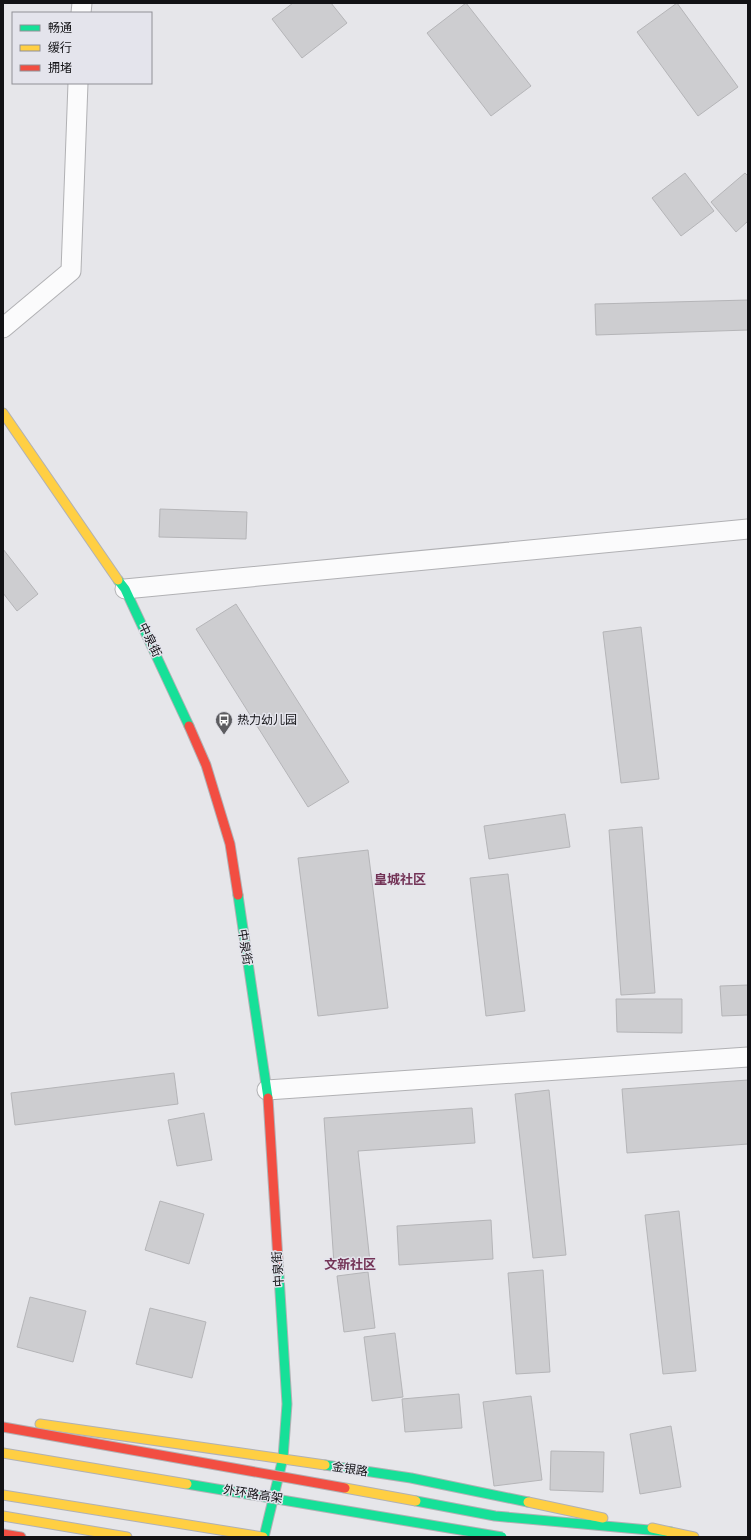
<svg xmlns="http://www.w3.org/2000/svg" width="751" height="1540" font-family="'Archivo Narrow','Noto Sans SC',sans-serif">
	<rect width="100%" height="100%" fill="#e6e6ea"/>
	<g fill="#cdcdd0" stroke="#b5b5b8">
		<path d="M293,3H331L347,23L302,58L272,19Z"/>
		<path d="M466,3L531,86L491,116L427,33Z"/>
		<path d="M677,3L738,87L698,116L637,32Z"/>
		<path d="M685,173L714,211L681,236L652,198Z"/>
		<path d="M745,173L748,176V221L736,232L711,202Z"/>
		<path d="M748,300V330L596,335L595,304Z"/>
		<path d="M160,509L247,512L246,539L159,537Z"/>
		<path d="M3,549L38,594L17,611L3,593Z"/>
		<path d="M236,604L349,782L308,807L196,629Z"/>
		<path d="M641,627L659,779L621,783L603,632Z"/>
		<path d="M565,814L570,847L489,859L484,826Z"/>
		<path d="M642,827L655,993L621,995L609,830Z"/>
		<path d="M368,850L388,1008L318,1016L298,858Z"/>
		<path d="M508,874L525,1011L486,1016L470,878Z"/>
		<path d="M748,985V1015L722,1016L720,986Z"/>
		<path d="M616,999H682V1033L617,1032Z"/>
		<path d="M174,1073L178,1104L15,1125L11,1093Z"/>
		<path d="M748,1080V1144L627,1153L622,1089Z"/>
		<path d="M549,1090L566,1255L533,1258L515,1094Z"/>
		<path d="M472,1108L475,1143L358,1151L370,1262L334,1264L324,1118Z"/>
		<path d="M204,1113L212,1160L177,1166L168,1120Z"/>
		<path d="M160,1201L204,1214L189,1264L145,1250Z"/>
		<path d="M679,1211L696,1371L663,1374L645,1215Z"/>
		<path d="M491,1220L493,1259L399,1265L397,1226Z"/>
		<path d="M543,1270L550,1372L516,1374L508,1273Z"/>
		<path d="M368,1272L375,1328L344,1332L337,1276Z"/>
		<path d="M30,1297L86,1311L73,1362L17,1347Z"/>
		<path d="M150,1308L206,1322L192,1378L136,1364Z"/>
		<path d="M395,1333L403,1397L372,1401L364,1337Z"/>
		<path d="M459,1394L462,1428L405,1432L402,1399Z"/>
		<path d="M531,1396L542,1480L494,1486L483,1402Z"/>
		<path d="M671,1426L681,1487L640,1494L630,1434Z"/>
		<path d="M551,1451L604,1452L603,1492L550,1490Z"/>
	</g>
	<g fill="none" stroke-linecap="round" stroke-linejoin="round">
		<g stroke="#b1b1b4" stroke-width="21">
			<g id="street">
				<path d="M81,13L82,3"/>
				<path d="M3,328L71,271L78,83"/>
				<path d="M125,589L748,529"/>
				<path d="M267,1090L748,1057"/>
			</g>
		</g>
		<g stroke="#b1b1b4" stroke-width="11">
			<g id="fast">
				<path d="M118,580L125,589L189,726"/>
				<path d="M238,895L268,1098"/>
				<path d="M325,1465L411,1478L528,1502"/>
				<path d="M416,1501L495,1516L671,1532"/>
				<path d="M264,1537L283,1458L287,1404L278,1260"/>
			</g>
		</g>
		<g stroke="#b1b1b4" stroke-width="11">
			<g id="slow">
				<path d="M3,413L118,580"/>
				<path d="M40,1424L325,1465"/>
				<path d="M3,1495L263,1537"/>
				<path d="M528,1502L603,1518"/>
				<path d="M3,1516L127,1537"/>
				<path d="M652,1528L694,1537"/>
			</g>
		</g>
		<g stroke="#b1b1b4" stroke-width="11">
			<g id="jam">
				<path d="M189,726L206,765L230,844L238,895"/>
				<path d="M268,1098L278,1260"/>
				<path d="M3,1534L21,1537"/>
			</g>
		</g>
		<use href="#street" stroke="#fbfbfc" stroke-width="19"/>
		<use href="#fast" stroke="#16e098" stroke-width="9"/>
		<use href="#slow" stroke="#ffcf43" stroke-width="9"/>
		<use href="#jam" stroke="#f24e42" stroke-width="9"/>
		<g stroke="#b1b1b4" stroke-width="11" stroke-linecap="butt">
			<path id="fast-bridge" d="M187,1484L502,1537"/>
		</g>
		<g stroke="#b1b1b4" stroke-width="11" stroke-linecap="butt">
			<g id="slow-bridge">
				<path d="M3,1453L187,1484"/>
				<path d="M345,1488L416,1501"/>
			</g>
		</g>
		<g stroke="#b1b1b4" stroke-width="11" stroke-linecap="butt">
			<path id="jam-bridge" d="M3,1427L345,1488"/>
		</g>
		<use href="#fast-bridge" stroke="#16e098" stroke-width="9"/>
		<use href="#slow-bridge" stroke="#ffcf43" stroke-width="9"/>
		<use href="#jam-bridge" stroke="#f24e42" stroke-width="9"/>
	</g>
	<defs>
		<g id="bus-pin" transform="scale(0.9)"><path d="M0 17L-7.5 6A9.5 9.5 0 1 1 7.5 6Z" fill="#5c5c60" stroke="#e4e4ec"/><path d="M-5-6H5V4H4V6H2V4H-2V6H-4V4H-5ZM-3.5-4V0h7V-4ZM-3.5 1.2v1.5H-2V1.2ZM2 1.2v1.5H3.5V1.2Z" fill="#fff"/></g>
	</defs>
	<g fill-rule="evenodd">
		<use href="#bus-pin" x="224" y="720"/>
	</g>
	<g text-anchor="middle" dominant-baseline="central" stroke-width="3" stroke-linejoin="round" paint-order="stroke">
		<g font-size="12" fill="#121215" stroke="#e4e4ec">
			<text transform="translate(150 640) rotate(64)">中泉街</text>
			<text transform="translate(245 947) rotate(81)">中泉街</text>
			<text transform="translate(278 1269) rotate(-94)">中泉街</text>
			<text transform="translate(350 1469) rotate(9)">金银路</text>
			<text transform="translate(253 1494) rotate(9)">外环路高架</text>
		</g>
		<g font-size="12" fill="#121215" stroke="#e4e4ec" text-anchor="start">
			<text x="237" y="720">热力幼儿园</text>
		</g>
		<g font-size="13" font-weight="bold" fill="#733356" stroke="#e4e4ec">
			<text x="400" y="879">皇城社区</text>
			<text x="350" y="1264">文新社区</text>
		</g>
	</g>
	<rect width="751" height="1540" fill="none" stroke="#121215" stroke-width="8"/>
	<rect x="12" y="12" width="140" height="72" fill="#e4e4ec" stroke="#909096"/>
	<rect x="20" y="25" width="20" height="6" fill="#16e098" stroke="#909096"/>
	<text x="48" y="32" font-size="12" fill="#121215">畅通</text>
	<rect x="20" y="45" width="20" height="6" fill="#ffcf43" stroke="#909096"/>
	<text x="48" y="52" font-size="12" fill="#121215">缓行</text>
	<rect x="20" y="65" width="20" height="6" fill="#f24e42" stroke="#909096"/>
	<text x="48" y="72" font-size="12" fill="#121215">拥堵</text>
</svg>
